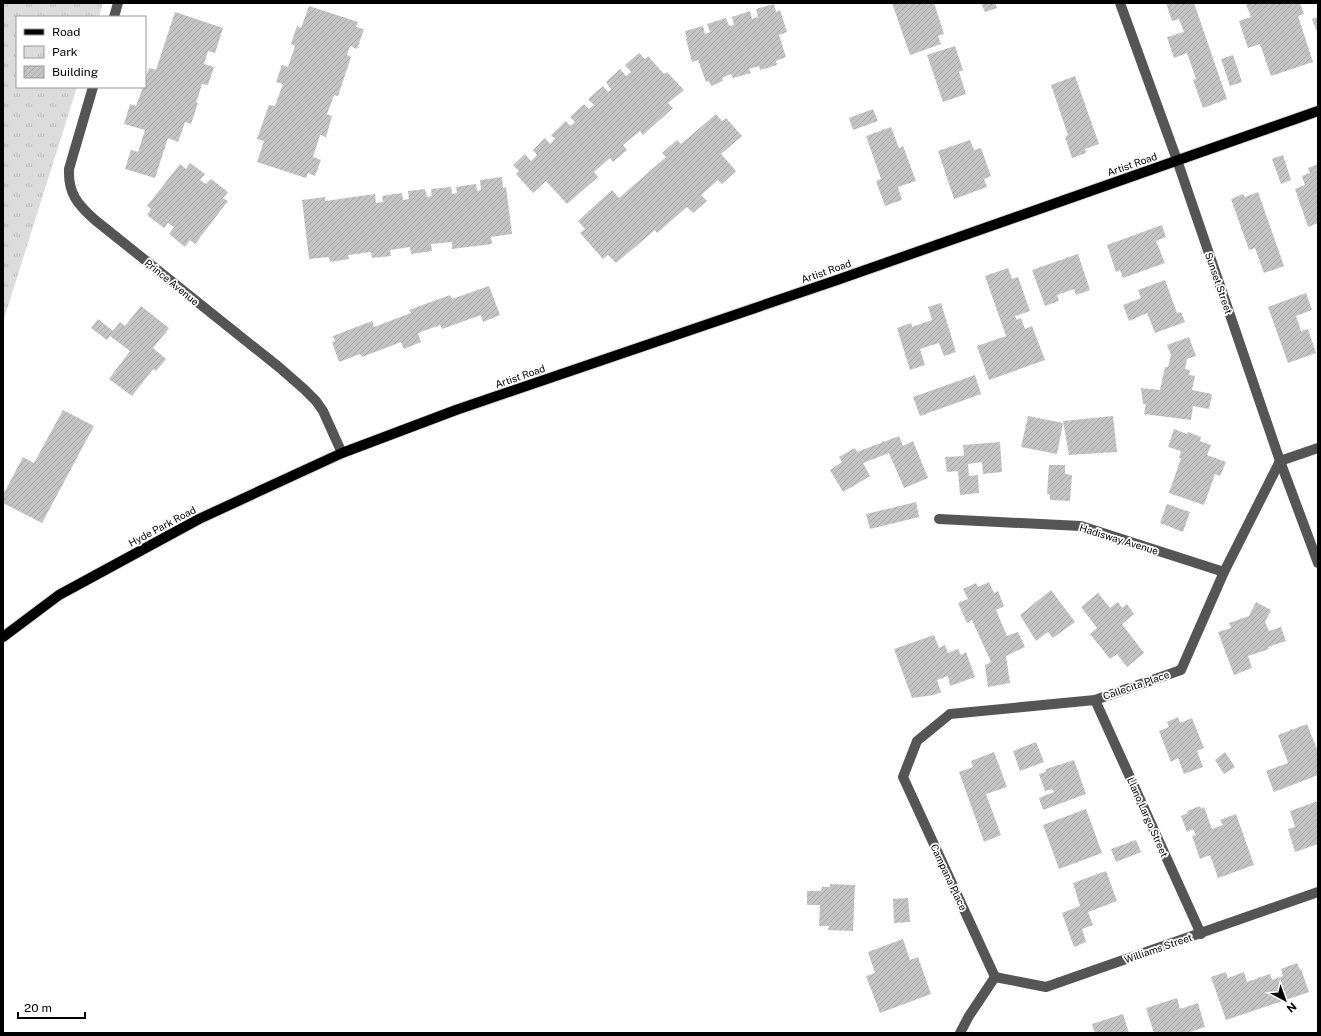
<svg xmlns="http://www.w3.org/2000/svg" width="1321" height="1036" font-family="'Public Sans',sans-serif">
	<defs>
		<pattern id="park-tufts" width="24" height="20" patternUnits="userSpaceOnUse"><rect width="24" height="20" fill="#dcdcdc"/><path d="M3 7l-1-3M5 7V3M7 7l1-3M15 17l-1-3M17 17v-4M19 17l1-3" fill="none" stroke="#bbb"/></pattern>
		<pattern id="building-hatch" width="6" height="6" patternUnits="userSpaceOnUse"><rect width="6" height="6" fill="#c4c4c4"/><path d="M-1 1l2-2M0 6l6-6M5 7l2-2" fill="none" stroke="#a7a7a7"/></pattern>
	</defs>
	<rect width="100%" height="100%" fill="#fff"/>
	<path fill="url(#park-tufts)" d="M3,3H103L99,17H17V87H77L3,322Z"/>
	<g fill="url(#building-hatch)">
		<path d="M892,3H934L944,34L938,36L941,44L910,55Z"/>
		<path d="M981,3H995L997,8L985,12Z"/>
		<path d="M1166,3H1194L1227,99L1203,108L1193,80L1196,79L1187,53L1174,58L1167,37L1184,32L1179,19L1172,21Z"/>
		<path d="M1249,3H1300L1304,14L1298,16L1313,62L1271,76L1260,44L1248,48L1239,21L1251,17L1246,4Z"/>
		<path d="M774,4L776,12L780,10L787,32L779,35L786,57L776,61L777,65L760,70L759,66L749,69L751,73L733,78L731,74L722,78L723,81L711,86L709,81L706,82L698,60L692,62L686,39H687L685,31L703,26L705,34L710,32L707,24L726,18L729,26L734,25L732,17L750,11L752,19L758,17L756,9Z"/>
		<path d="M309,6L358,22L356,27L364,29L357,49L350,46L347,55L351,57L338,96L334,95L327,114L332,116L326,137L320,135L313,157L321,160L315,176L308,173L306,178L257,162L264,141L257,139L269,105L275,106L283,84L276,82L282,65L288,67L295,46L291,44L297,26L301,28Z"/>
		<path d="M175,12L223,28L215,53L208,51L204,64L214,67L208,85L202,84L196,103H198L191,124L185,122L178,142L168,138L155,178L125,169L131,150L138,152L145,130L124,124L130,104L136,106L143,87H145V80L149,68L156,70Z"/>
		<path d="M1318,17V35L1312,19Z"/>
		<path d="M955,46L963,70L959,72L966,94L943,102L927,55Z"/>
		<path d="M639,53L645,59L648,56L664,74L667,72L684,90L668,103L673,108L643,135L640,131L623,145L627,150L613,162L610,158L594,172L598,177L567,204L546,181L533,193L516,174L519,171L513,165L525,154L531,161L537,155L533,150L545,138L550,144L555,139L551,135L566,121L570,126L575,122L570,117L584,104L589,109L594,105L588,99L603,86L608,92L611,89L606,82L620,69L626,76L631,72L625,65Z"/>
		<path d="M1233,55L1242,82L1230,86L1221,59Z"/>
		<path d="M1075,76L1099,144L1085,149L1086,153L1072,158L1065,137L1068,135L1051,85Z"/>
		<path d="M873,109L878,121L853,130L849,118Z"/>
		<path d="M716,114L722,121L726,118L742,136L721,154L736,171L722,184L718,180L701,195L707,201L693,213L687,207L657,233L655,230L616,263L608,255L603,259L580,233L585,229L578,221L612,190L619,198L666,157L662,153L677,140L681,144Z"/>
		<path d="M891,127L899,148L903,146L916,181L898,187L902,200L885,206L876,181L881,179L866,136Z"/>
		<path d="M970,140L974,150L981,148L991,176L984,179L987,187L954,199L938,151Z"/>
		<path d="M1283,155L1291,180L1281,184L1272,159Z"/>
		<path d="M190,163L205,174L200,180L206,184L211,179L228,192L223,198L228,201L195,244L190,240L185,247L169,234L174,227L168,223L164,228L147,215L151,209L147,206L180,164L186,169Z"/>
		<path d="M1318,164V223L1308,227L1295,189L1305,185L1302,176L1310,173L1308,168Z"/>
		<path d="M502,177L503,188L506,187L512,234L491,237L492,244L452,249V242L431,244L432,251L411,254L410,247L390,250L391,256L372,258L371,252L348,255L349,259L330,262L329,257L309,259L302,200L325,197V201L375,194L376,203L383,202L382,196L402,193L403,200L409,199L408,191L425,189L427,197L432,196L431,189L451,187L452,194L457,193L456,187L476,184L477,191L481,190L480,180Z"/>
		<path d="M1258,192L1284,266L1264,273L1255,248L1249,250L1231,199L1243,194L1245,197Z"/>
		<path d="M1162,225L1166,237L1156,241L1165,263L1123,278L1120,270L1116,272L1107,245Z"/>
		<path d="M1078,254L1090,290L1076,295L1074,289L1057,295L1059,301L1045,306L1032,270Z"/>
		<path d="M1008,268L1012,279L1018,277L1030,311L1015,316L1017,320L1021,318L1025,329L1032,326L1045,360L989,380L977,346L1006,336L985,276Z"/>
		<path d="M1165,280L1177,313L1181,312L1185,322L1155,333L1147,313L1129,321L1123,305L1141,298L1138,290Z"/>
		<path d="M489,286L500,315L483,322L481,315L442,329L440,325L418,333L421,342L404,349L401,342L362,357L360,354L339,362L332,342L335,341L333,336L372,321L374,327L411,313L409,310L450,295L452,299Z"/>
		<path d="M1306,293L1312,310L1296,316L1301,331L1308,329L1316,353L1288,363L1268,307Z"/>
		<path d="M941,303L956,352L944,356L939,343L920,349L925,365L910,370L897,328L911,323L912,327L932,320L928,307Z"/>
		<path d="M141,306L169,328L153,348L166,359L156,371L153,369L132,396L109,379L130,351L110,336L107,340L91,328L98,319L113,331L120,322L125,326Z"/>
		<path d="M1189,337L1196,356L1187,359L1185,369L1190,370L1189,375L1195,376L1192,390L1212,394L1209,409L1193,406L1191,420L1144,414L1146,404H1143L1141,388L1160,390L1165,367H1168L1171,355L1167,345Z"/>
		<path d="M975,375L981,394L920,416L913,397Z"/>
		<path d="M63,410L94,426L42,523L3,503V495L23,457L34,463Z"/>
		<path d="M1028,416L1063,423L1057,454L1021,447Z"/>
		<path d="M1113,416L1117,452L1069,455L1063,421Z"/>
		<path d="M1174,429L1187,434L1188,432L1201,437L1200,441L1211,445L1207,455L1226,462L1220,476L1215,474L1204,505L1169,493L1181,458H1179L1181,451L1168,447Z"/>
		<path d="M899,436L903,446L913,441L928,478L904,488L889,453L863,463L870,476L843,492L830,470L842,462L839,457L855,448L857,452Z"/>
		<path d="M1000,442L1002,472L983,474L982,462L968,464L969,476L978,475L979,493L960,495L958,471L947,472L945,457L964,456L963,445Z"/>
		<path d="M1049,465H1065V474L1072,475L1070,501L1050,500V494H1047Z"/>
		<path d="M916,502L919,517L870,529L866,514Z"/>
		<path d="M1167,504L1190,512L1183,532L1160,523Z"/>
		<path d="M989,582L994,593L998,591L1004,606L996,610L1007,636L1018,632L1025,647L1006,656L1010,683L988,687L985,665L991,662L972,620L967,623L958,603L968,599L963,589L976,583L978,587Z"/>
		<path d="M1051,590L1075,622L1053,638L1048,632L1036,641L1020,615Z"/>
		<path d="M1098,593L1110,608L1118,602L1122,608L1127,604L1134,614L1122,624L1144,653L1127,667L1117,654L1110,659L1090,634L1097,628L1081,607Z"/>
		<path d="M1256,602L1271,610L1265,622L1269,631L1281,627L1286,641L1268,647L1269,649L1248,656L1252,668L1234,675L1218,632L1231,628L1229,623L1249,616Z"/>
		<path d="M934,635L939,648L945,645L948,653L958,649L961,655L966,652L975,677L950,686L948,676L937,680L941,692L934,695L912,698L894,649Z"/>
		<path d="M1178,717L1180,723L1192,718L1204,748L1197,751L1203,767L1184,774L1178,758L1171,762L1159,731L1169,727L1167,722Z"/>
		<path d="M1307,724L1318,752V775L1274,792L1266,771L1288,763L1278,735Z"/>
		<path d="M1036,742L1044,762L1020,771L1013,751Z"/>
		<path d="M994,752L1007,787L986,794L1001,835L984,842L959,772L973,767L971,761Z"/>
		<path d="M1225,752L1235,767L1224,774L1215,760Z"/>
		<path d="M1074,760L1086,794L1043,810L1039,798L1054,792L1052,789L1045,791L1039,774L1046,772V769Z"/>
		<path d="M1318,801V844L1295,852L1288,829L1295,827L1290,811Z"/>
		<path d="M1200,806L1201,809L1204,807L1212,829L1223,825L1220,820L1236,814L1254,865L1218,878L1210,855L1200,859L1192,836L1196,835L1193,829L1187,832L1181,816L1188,813L1187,811Z"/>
		<path d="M1086,809L1102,853L1059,869L1043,825Z"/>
		<path d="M1136,840L1141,852L1116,862L1111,849Z"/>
		<path d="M1106,871L1117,901L1088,912L1093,925L1082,929L1086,942L1074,947L1062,913L1080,906L1073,883Z"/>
		<path d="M830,884L855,885L853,931L828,930L829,926H819L820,905H807V891H821L822,887H830Z"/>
		<path d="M908,898L910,922L894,923L893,899Z"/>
		<path d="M903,939L910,960L918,957L931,994L880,1013L866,976L875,973L868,952Z"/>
		<path d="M1297,963L1300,970L1301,969L1309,992L1226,1020L1211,977L1226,972L1228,978L1244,972L1247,982L1270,974L1272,980L1283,976L1281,969Z"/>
		<path d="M1177,998L1180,1009L1198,1003L1205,1027L1187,1033H1154L1146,1008Z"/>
		<path d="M1123,1014L1129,1033H1095L1092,1024Z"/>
	</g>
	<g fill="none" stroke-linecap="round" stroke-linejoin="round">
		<g stroke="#dbdbdb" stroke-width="12">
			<path id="major" d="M3,637L59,595L199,519L342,453L456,410L837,280L1318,111"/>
		</g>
		<g stroke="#555" stroke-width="10">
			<path d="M1120,3L1177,160L1280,461L1318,563"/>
			<path d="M114,17L118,3"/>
			<path d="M93,87L69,169C68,193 77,204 95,220L280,368L304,389L316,401L323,411L342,453"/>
			<path d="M939,519L1081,526L1224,572"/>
			<path d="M1095,700L1201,934"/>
			<path d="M995,977L903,777L917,741L950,714L1095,700L1181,670L1224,572L1280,461L1318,448"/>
			<path d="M995,977L1046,987L1318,892"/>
			<path d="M960,1033L969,1016L995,977"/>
		</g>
		<use href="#major" stroke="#000" stroke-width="10"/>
	</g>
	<g text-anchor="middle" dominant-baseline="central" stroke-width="3.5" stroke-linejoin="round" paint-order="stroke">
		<g font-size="10" fill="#000" stroke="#fff">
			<text transform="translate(1132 164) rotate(-19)">Artist Road</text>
			<text transform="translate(826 271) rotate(-19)">Artist Road</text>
			<text transform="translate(172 282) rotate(39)">Prince Avenue</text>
			<text transform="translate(1219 283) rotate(71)">Sunset Street</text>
			<text transform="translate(520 376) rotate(-19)">Artist Road</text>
			<text transform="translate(162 526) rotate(-28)">Hyde Park Road</text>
			<text transform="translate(1119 539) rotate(17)">Hadisway Avenue</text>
			<text transform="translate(1136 685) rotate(-19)">Callecita Place</text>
			<text transform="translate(1148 817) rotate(66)">Llano Largo Street</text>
			<text transform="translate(949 877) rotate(65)">Campana Place</text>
			<text transform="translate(1158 948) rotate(-19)">Williams Street</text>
		</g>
	</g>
	<rect width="1321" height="1036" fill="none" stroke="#000000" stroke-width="8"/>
	<rect x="16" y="16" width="130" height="72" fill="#ffffff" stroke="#999999"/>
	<rect x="24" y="29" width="20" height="6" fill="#000000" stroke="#999999"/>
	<text x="52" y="36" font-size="12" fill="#000000">Road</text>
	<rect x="24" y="46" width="20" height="12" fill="url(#park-tufts)" stroke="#999999"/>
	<text x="52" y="56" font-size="12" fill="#000000">Park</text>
	<rect x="24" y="66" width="20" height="12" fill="url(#building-hatch)" stroke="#999999"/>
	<text x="52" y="76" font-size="12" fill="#000000">Building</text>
	<g transform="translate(1285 1000) rotate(139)" stroke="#ffffff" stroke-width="3" paint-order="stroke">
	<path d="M0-3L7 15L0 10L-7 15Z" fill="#000000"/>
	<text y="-6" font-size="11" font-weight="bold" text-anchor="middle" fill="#000000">N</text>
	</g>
	<path d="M18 1012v6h67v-6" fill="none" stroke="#000000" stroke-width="2"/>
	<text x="24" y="1012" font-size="12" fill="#000000" stroke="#ffffff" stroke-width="3" paint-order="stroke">20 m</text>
</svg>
